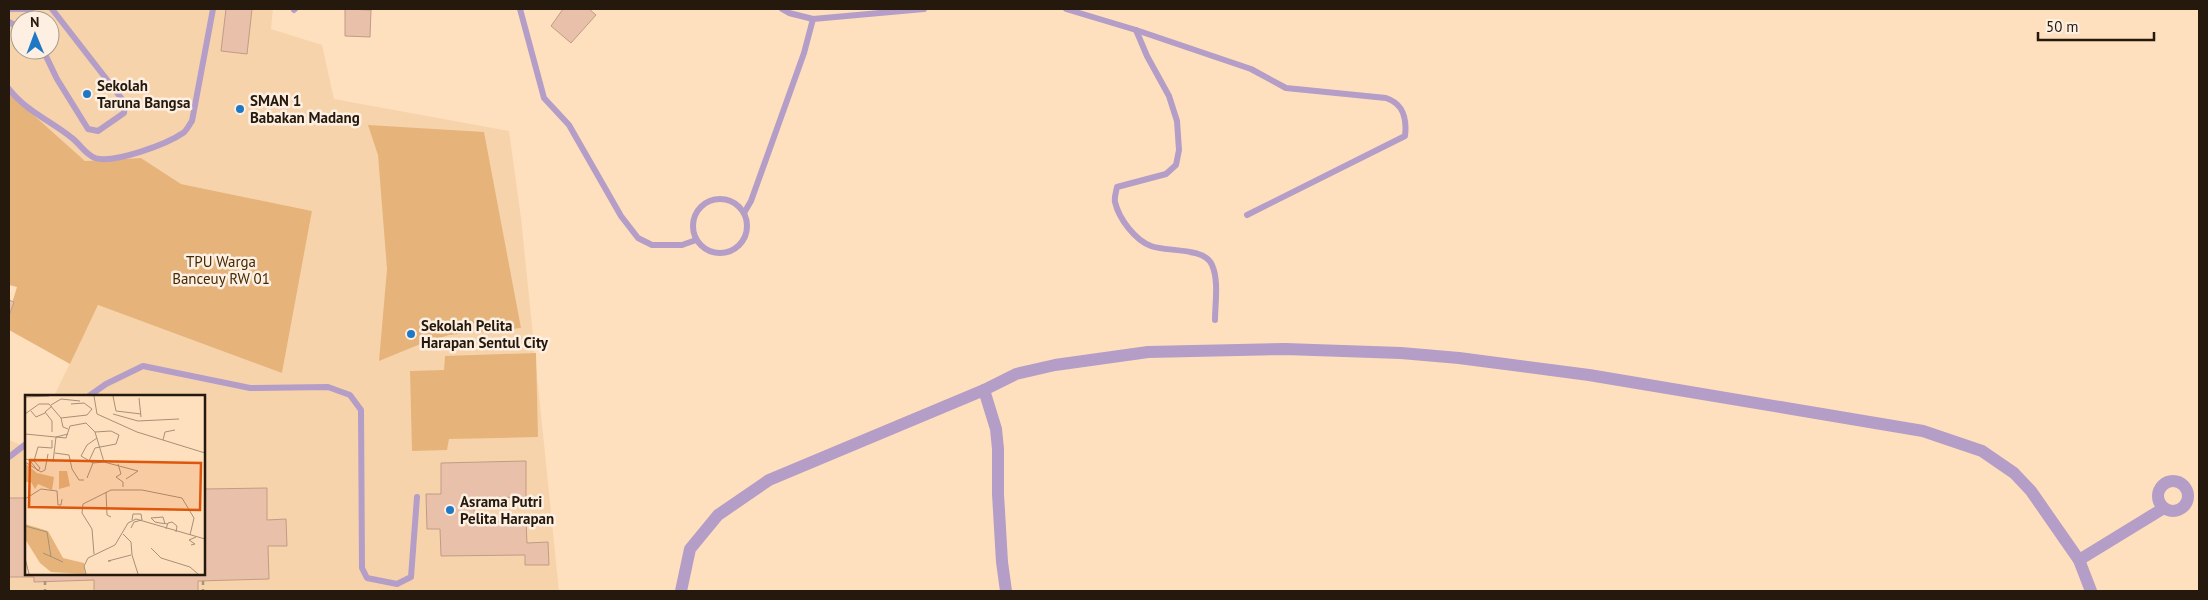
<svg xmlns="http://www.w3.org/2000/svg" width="2208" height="600" font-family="'PT Sans',sans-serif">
	<rect width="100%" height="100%" fill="#fee0be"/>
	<path fill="#f7d3ab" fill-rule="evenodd" d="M9,9H273L271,29L322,45L334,99L509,131L521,218L559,591H9V440L26,447V574H204V396H54L98,305L282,373L312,211L181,184L141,158L85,161L9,93ZM20,20H50V50H20Z"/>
	<g fill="#e6b47b">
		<path d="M9,93L85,161L141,158L181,184L312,211L282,373L98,305L70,364L9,330V313L17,287L9,285Z"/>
		<path d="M368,125L484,132L521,328L449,335L418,345L379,361L387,269L378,155Z"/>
		<path d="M536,353L538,437L449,439L447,450L412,451L410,371L444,370L445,356Z"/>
	</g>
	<g fill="#e9c0aa" stroke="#c29b85">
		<path d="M226,9H252L247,54L221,51Z"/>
		<path d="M345,9L371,10L370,37L345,36Z"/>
		<path d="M563,9H589L596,15L571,43L551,26Z"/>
		<path d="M9,300L14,302L9,316Z"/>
		<path d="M526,461V497L474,498V522H526L527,543L548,542L549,565H525V555L441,556L440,529H427L426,494H441V463Z"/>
		<path d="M267,488V520L286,519L287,546H268L269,579L198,581V591H94V580L34,582V577H9V498H26V574H204V489Z"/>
	</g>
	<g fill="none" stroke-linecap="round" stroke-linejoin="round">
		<g stroke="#a99278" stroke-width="2.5" stroke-dasharray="4 4" stroke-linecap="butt">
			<path d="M45,581V591"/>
			<path d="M203,581V591"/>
		</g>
		<g stroke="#b49dc7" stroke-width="6">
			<path d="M11,9H32"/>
			<path d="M520,9L544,98L569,125L621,216L638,238L652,245H682L696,240"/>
			<path d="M782,9L789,13L813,19"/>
			<path d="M1066,9L1136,30L1251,69L1286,88L1386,98C1404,104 1407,119 1405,136L1247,215"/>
			<path d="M294,10L295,9"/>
			<path d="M9,22L20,28"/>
			<path d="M1136,30L1147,56L1169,96L1177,121L1179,150L1176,165L1166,174L1117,187C1116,192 1114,198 1115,202C1119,219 1135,240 1151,246C1166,252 1205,247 1212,265C1219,280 1215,304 1215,320"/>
			<path d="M43,50L57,79L88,129L98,131L124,113L125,103L52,9"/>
			<path d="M9,89C26,111 51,121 72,138C80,144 85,154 95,158C114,164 167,144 183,133C187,130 189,125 192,121L213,9"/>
			<circle cx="720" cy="226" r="27"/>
			<path d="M744,213L751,201L804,53L813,19L924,9"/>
			<path d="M89,396L106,384L143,366L250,388L328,387L350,395L361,410L362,568L367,578L397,584L411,577L417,497"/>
			<path d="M9,457L26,444"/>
		</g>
		<g stroke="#b49dc7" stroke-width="12">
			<path d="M984,390L996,429L998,449V494L1002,562L1006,591"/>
			<circle cx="2173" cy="496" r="15"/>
			<path d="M2079,560L2164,508"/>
			<path d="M681,591L690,549L718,515L769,480L984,390L1016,374L1055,365L1148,352L1285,349L1401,353L1459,358L1589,375L1923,431L1982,451L2014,473L2031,491L2079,560L2091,591"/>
		</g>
	</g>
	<g fill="#1f78c5" stroke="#fdf0e3" stroke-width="2">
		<circle cx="87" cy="94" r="5"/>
		<circle cx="240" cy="109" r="5"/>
		<circle cx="411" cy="334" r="5"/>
		<circle cx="450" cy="510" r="5"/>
	</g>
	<g text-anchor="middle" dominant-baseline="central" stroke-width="5" stroke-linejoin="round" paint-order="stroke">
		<g font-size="15" font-weight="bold" fill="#24190c" stroke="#fdf0e3" text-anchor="start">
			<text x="97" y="85">Sekolah<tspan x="97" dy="17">Taruna Bangsa</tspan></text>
			<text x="250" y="100">SMAN 1<tspan x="250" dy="17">Babakan Madang</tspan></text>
			<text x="421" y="325">Sekolah Pelita<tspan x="421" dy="17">Harapan Sentul City</tspan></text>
			<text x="460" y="501">Asrama Putri<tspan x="460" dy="17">Pelita Harapan</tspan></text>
		</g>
		<g font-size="15" fill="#452800" stroke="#fdf0e3">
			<text x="221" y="261">TPU Warga<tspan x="221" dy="17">Banceuy RW 01</tspan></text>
		</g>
	</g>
	<g transform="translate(25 395)">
		<rect width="180" height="180" fill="#fee0be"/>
		<path d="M0,68L12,78L29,82L27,95L13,89L10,94L6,87H0ZM34,76H42L45,91L34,94ZM0,129L23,136L38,163L59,168L60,179L26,177L15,168L0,144Z" fill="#e6b47b"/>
		<path fill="none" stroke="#a79077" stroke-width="1" d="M69,1L72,19L112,37L180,58M88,1L91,16L116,19M0,2L24,1M114,3L116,22M26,10L36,4L55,6M27,11L20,17L27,26V37M6,16L11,22L20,18M0,19L14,9H24L36,23L38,32L43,34M88,19L113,26L154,24M36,23L62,20L67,14L59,8L46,9M0,39L41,43L45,31L61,28L70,37L79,67L113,76L101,84M138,45L140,37L150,35M30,58L44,60L47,74L54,85H59M0,64L9,66L13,52L27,53V45M64,66L70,53L91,49L94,40L86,36L70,37M0,67L16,77L20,75L23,59M6,67L13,76L15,73L9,66M28,67L31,42L43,39M68,68L56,61L62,50L72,43M93,69L96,79L91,82L98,87V92M62,83L68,68L79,67M81,97L82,120L86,122M0,104L16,94L32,96L33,110H36L37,104M140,129L138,122L126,123L130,127L135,128L143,129M0,131L22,137L26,162M106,133L109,127L117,125L116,119H108L107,125M141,134L143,128L147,127L152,131L151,137M98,139L106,147L107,160L113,179M166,150L170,149L164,145L171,142M126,153L136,163L165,172L173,179M18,158L38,167M69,159L67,134L57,118L58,109L86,95H117L157,103L169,123L165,140M0,163L4,179M86,166H83L106,160M61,179L59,171L63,163L90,150L103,128L111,124L180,144"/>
		<path fill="#de560c" fill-opacity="0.15" stroke="#de560c" stroke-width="2.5" d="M5,65L176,68L175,115L4,112Z"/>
		<rect width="180" height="180" fill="none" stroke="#24190c" stroke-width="2.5"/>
	</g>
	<rect width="2208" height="600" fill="none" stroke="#24190c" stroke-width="20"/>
	<g transform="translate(35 35) rotate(359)"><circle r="24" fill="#fdf0e3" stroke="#a69a8d"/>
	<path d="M0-4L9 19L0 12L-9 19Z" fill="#1f78c5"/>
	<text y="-8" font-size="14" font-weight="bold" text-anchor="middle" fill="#24190c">N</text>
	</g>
	<path d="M2038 32v8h116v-8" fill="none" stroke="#24190c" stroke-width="2.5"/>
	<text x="2046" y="32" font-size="15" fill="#24190c" stroke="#fdf0e3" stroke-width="4" paint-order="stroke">50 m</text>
</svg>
